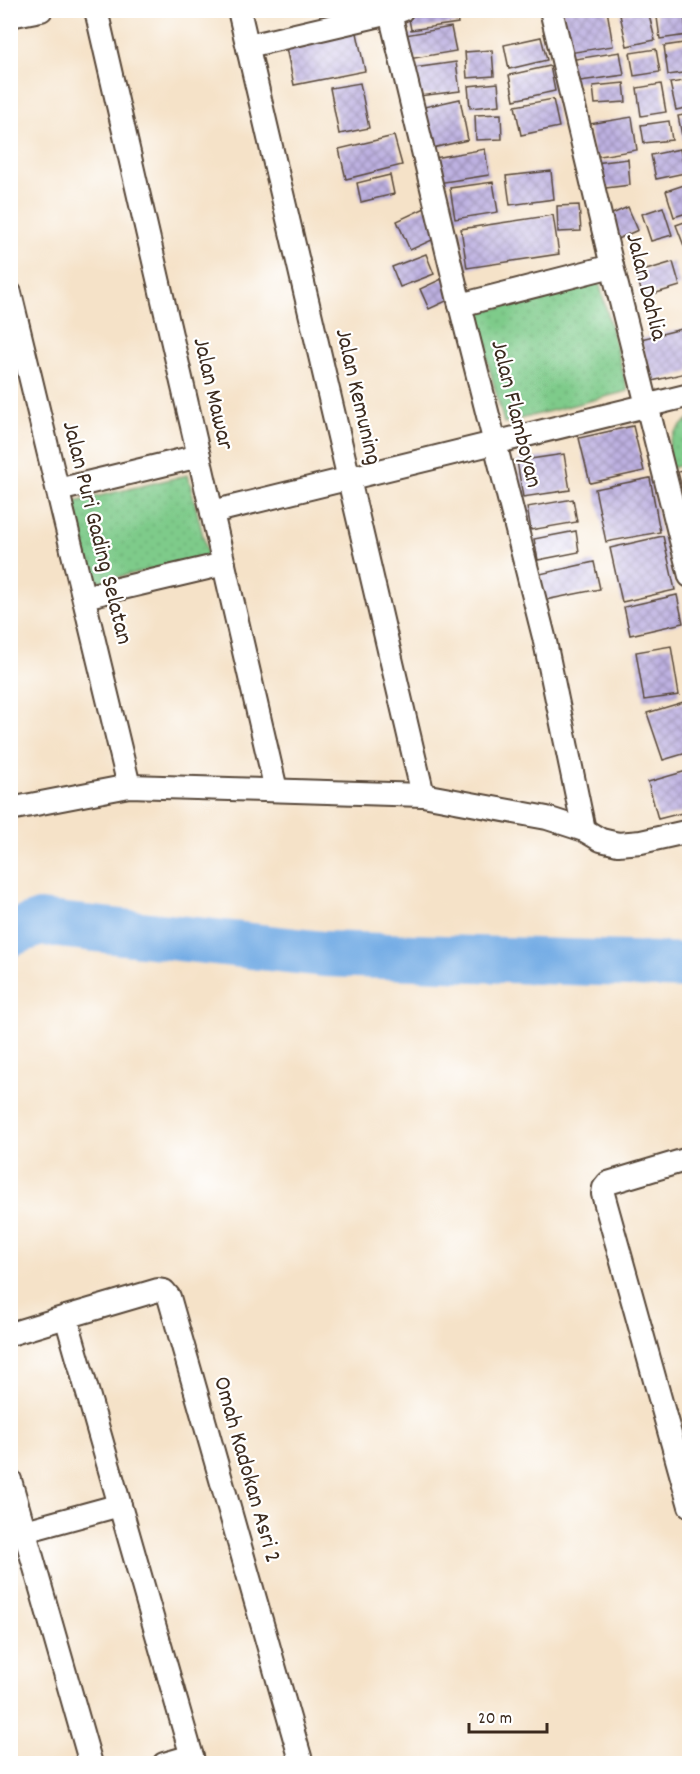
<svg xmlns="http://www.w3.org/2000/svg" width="700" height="1774" font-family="Dekko,sans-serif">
	<defs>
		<pattern id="grass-dots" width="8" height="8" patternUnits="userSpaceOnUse" patternTransform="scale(1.5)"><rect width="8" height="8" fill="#7ecb8a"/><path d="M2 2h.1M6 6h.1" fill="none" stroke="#6eae77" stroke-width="1.8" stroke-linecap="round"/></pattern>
		<pattern id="building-cross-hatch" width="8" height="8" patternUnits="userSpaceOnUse" patternTransform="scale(1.5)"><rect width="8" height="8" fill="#bdb1e1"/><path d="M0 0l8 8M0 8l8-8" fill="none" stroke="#9b90b6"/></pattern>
	</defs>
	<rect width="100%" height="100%" fill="#fff"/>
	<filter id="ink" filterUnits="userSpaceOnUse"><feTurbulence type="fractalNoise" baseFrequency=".0167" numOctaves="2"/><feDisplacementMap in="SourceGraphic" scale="12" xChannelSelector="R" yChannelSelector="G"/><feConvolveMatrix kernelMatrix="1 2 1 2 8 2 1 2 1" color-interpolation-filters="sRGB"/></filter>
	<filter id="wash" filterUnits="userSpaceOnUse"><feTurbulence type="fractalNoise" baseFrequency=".008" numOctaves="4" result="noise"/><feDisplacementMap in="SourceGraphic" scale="24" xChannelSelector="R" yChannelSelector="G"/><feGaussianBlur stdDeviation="1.35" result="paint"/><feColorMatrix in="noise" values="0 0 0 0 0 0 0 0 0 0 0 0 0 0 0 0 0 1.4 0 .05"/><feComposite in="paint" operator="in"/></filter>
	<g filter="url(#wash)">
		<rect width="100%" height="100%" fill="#f5e2c8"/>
		<g fill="url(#grass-dots)" stroke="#5c7a54" stroke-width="1.5">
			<path d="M599,282L628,391L504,423L475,314Z"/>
			<path d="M689,419V463L668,469C667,443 668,435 689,419Z"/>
			<path d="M188,475L208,556L93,583L74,502Z"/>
		</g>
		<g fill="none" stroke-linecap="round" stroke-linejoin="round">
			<path stroke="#76ade5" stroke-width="46" d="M10,934L40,923L324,954L690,966"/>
		</g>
		<g id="blocks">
			<g fill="url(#building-cross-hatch)">
				<path d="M424,10H456L458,23L411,30L408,13Z"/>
				<path d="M562,10H607L613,46L569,53Z"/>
				<path d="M639,10H648L655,40L627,46L620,15Z"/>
				<path d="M656,10H683L687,35L660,39Z"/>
				<path d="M451,27L456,51L409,59L405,35Z"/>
				<path d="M356,28L365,71L294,85L285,43Z"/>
				<path d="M541,37L547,60L509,69L504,45Z"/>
				<path d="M690,42V72L668,75L664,46Z"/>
				<path d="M656,49L660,72L634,76L630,53Z"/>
				<path d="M492,50L494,76L467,78L465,52Z"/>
				<path d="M620,52L624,75L573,82L569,60Z"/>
				<path d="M456,62L460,91L419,96L414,68Z"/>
				<path d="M550,66L555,91L514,100L509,75Z"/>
				<path d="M690,80V107L676,110L670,83Z"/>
				<path d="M360,83L369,128L339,134L330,88Z"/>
				<path d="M498,83L500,105L470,108L468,86Z"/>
				<path d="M624,83L626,102L595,104L593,86Z"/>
				<path d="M661,84L666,112L641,116L637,88Z"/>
				<path d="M460,99L468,140L432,148L424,107Z"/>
				<path d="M553,99L559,127L521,135L515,106Z"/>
				<path d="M501,114L502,139L476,140L475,115Z"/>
				<path d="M690,114V138L683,140L678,116Z"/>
				<path d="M632,117L637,150L594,157L589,124Z"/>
				<path d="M669,121L672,140L644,143L641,125Z"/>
				<path d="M394,136L402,165L346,179L339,149Z"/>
				<path d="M485,149L489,175L438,183L434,158Z"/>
				<path d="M680,149L685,173L656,179L651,155Z"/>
				<path d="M628,159L630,185L598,189L595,163Z"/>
				<path d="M551,171L554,199L510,205L506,176Z"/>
				<path d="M390,175L394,194L361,202L357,183Z"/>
				<path d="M493,182L498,212L455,219L450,188Z"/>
				<path d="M690,183V212L674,217L666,191Z"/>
				<path d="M579,205L581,231L558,232L557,206Z"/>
				<path d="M427,207L441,236L410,250L397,221Z"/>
				<path d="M628,207L638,230L613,241L603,218Z"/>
				<path d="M663,207L672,235L651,241L642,214Z"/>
				<path d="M553,215L559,254L467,268L461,229Z"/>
				<path d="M690,220V259H689L676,225Z"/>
				<path d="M426,254L434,274L400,287L392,267Z"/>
				<path d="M673,262L680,286L643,297L636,273Z"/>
				<path d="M446,277L455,297L429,309L420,289Z"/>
				<path d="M690,327V372L652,381L641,339Z"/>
				<path d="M633,426L644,471L590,483L579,438Z"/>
				<path d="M564,454L570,490L523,497L517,461Z"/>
				<path d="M690,469V515L689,516L678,472Z"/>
				<path d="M650,478L660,532L606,542L595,489Z"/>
				<path d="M573,499L577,522L531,530L527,507Z"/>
				<path d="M576,531L579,552L538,560L534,539Z"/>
				<path d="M663,536L675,590L622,602L610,548Z"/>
				<path d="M594,562L600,589L545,600L540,574Z"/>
				<path d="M677,595L683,623L630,635L624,607Z"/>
				<path d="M671,646L679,695L644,700L636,652Z"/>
				<path d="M690,700V752L663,760L647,713Z"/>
				<path d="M690,770V811L658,819L648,782Z"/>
			</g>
		</g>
	</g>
	<g filter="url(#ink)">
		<use href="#blocks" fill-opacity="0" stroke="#574638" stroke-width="1.5"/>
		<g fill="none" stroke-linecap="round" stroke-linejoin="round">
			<g stroke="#574638" stroke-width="26">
				<g id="minor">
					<path d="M96,10L276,790"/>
					<path d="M239,10L423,795"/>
					<path d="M551,10L612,266L690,576"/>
					<path d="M390,13L460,305L544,637L584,830"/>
					<path d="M10,16L41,10"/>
					<path d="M248,46L402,10"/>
					<path d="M10,293L129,786"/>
					<path d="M460,305L612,266"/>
					<path d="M58,490L199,456"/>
					<path d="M212,512L690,395"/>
					<path d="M84,597L224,564"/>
					<path d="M10,809L129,786L423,795L547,818L584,830L601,840L618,844L641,842L690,831"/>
					<path d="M690,1160H685L608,1183L604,1188L603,1194L690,1506"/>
					<path d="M10,1334L66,1317"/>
					<path d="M10,1480L91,1764"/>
					<path d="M25,1531L120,1505"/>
					<path d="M164,1764L192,1756"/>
					<path d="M194,1764L66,1317L158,1290L164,1291L169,1297L302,1764"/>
				</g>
			</g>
			<use href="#minor" stroke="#fff" stroke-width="22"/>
		</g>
	</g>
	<g text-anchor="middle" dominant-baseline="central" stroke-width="4.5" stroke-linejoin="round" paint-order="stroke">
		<g font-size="24" fill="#3b2a1e" stroke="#fff">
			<text transform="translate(645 287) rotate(76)">Jalan Dahlia</text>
			<text transform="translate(212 394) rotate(77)">Jalan Mawar</text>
			<text transform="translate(357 397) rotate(77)">Jalan Kemuning</text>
			<text transform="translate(515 414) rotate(76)">Jalan Flamboyan</text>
			<text transform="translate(96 533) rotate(76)">Jalan Puri Gading Selatan</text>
			<text transform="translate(246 1470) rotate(74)">Omah Kadokan Asri 2</text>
		</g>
	</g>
	<rect width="700" height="1774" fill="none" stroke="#fff" stroke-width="36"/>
	<path d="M469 1723v9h78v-9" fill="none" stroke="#3b2a1e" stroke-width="3"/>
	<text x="478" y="1723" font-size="18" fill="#3b2a1e" stroke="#ffffff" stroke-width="4.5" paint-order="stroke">20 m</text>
</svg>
